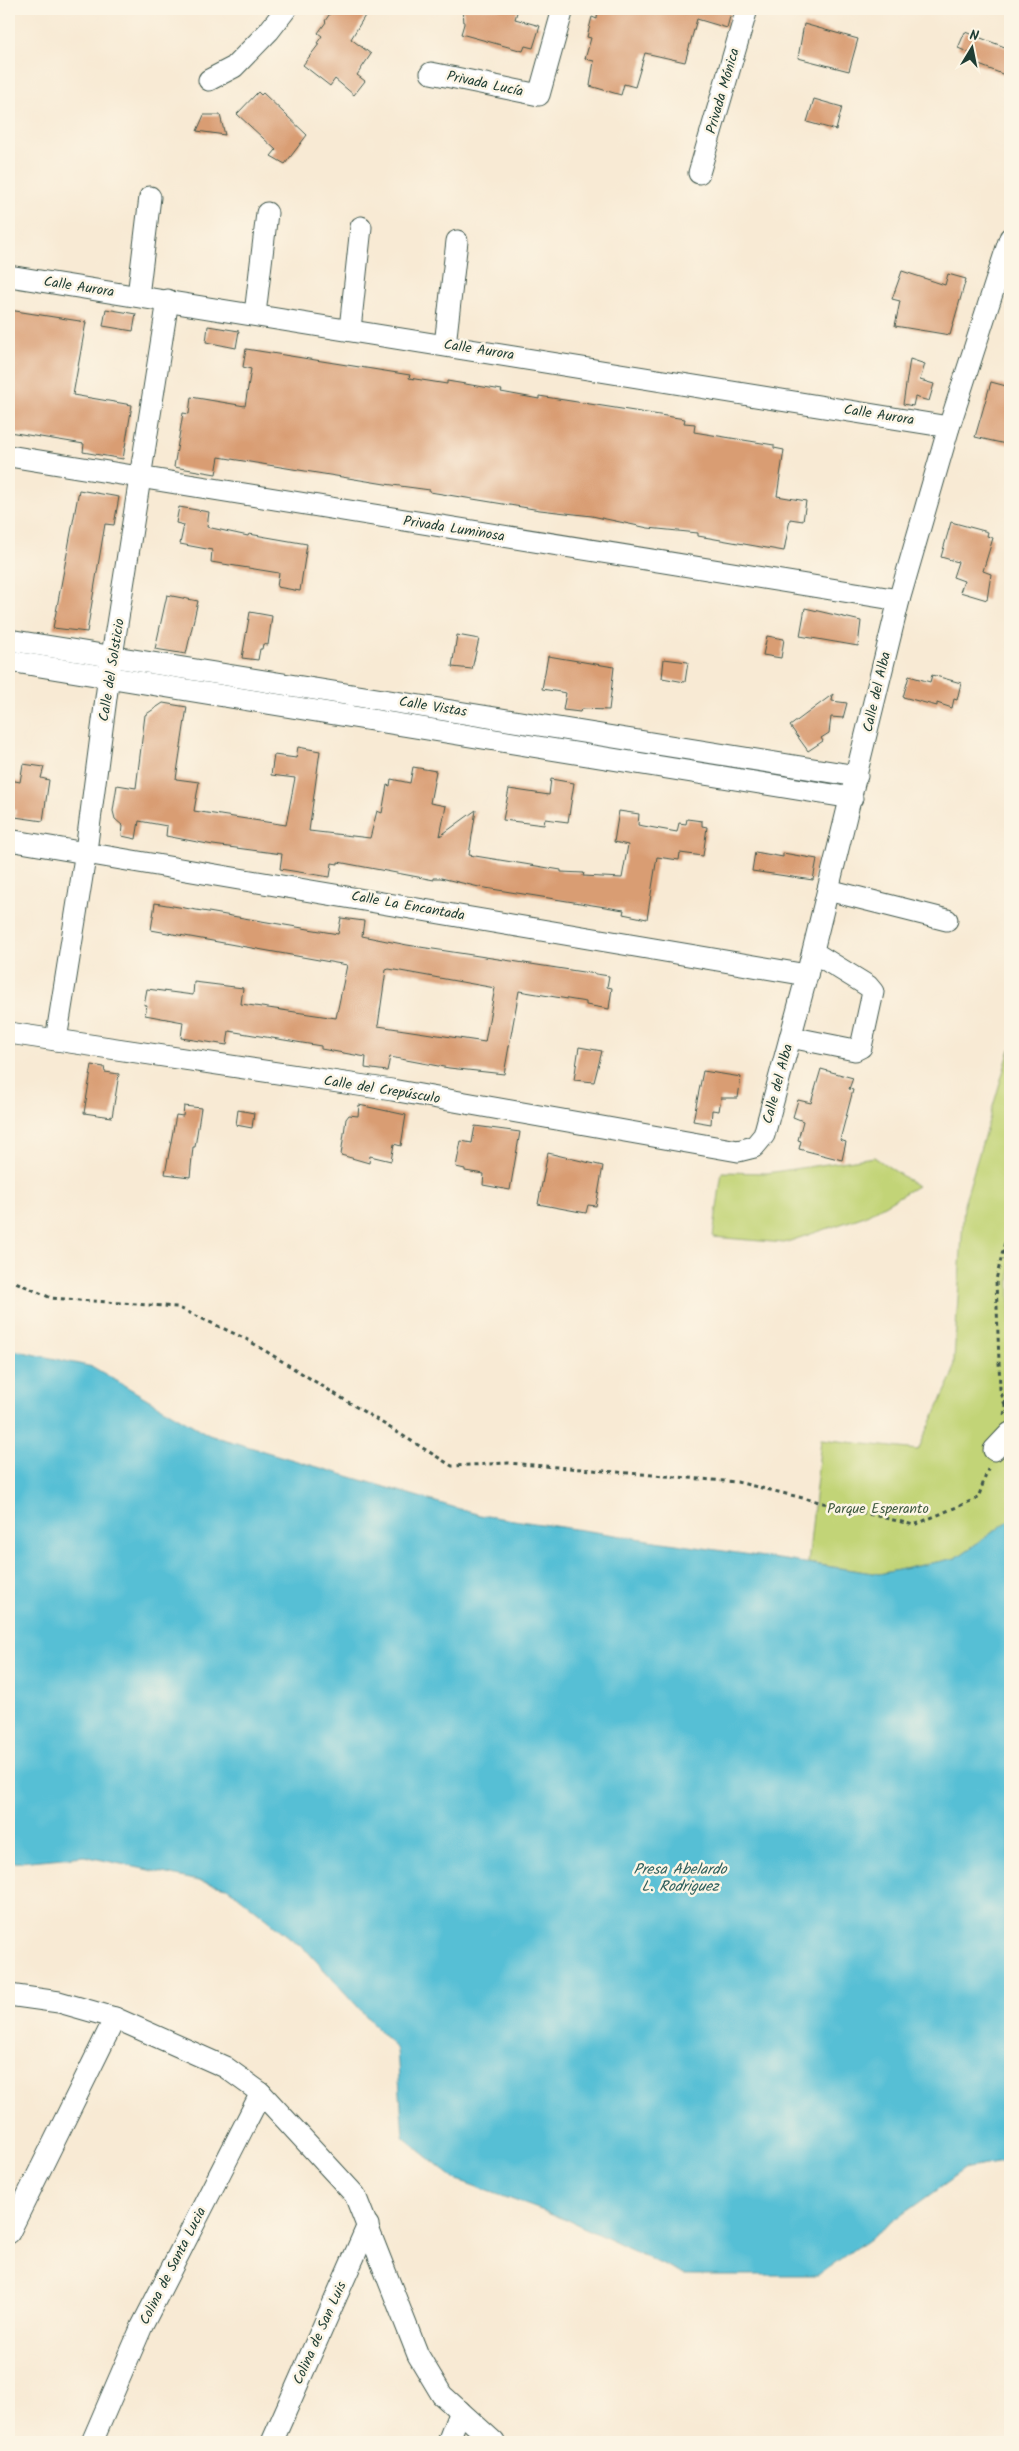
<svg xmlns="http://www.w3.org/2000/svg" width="1019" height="2451" font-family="Kalam,sans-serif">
	<rect width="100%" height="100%" fill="#fcf5e5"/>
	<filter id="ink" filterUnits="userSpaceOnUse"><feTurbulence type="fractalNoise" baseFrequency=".02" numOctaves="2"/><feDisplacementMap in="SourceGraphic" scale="10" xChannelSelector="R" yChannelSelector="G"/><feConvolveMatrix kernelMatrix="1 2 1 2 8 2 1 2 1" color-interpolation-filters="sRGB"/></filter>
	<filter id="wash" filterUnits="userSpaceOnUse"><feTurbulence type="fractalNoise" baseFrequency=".0096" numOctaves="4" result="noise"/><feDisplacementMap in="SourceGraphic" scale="20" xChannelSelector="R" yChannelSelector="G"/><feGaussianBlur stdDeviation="1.12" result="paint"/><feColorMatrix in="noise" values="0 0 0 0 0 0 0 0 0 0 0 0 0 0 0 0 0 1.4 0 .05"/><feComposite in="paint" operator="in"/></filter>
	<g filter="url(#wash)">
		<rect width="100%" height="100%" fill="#f8ead4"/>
		<g fill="#c2d477" stroke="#708856">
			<path d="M1010,1049V1520L956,1558L879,1574L808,1563L821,1439L918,1450L953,1375L964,1204Z"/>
			<path d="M874,1157L917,1186L865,1216L784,1243L713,1237L722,1172L767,1173Z"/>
		</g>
		<path fill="#57bfd5" stroke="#3b7e84" d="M9,1349L93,1367L209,1435L480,1515L879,1574L956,1558L1010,1520V2161L967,2168L818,2275H684L566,2219L455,2179L403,2137L397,2050L308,1952L227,1887L84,1856L9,1863Z"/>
		<g id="blocks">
			<g fill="#d99d73" fill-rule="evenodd">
				<path d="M333,9H369L351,39L371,54L357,75L365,81L354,95L335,79L330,86L303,65L319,44L317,43L322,36L318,33L326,22L325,21Z"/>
				<path d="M463,9H518L515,19L540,26L533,48L525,46L523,51L461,34L464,24Z"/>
				<path d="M598,9H732L727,28L697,19L685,62L645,53L635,87L624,84L621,95L590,86L594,61L585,59L591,38L587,37L592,17L597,19Z"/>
				<path d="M804,24L858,39L849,71L798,58Z"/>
				<path d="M965,32L1010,49V77L974,63L977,56L958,48Z"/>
				<path d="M258,92L261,95L263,93L307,135L285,164L271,156L276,150L237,114Z"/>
				<path d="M814,99L842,107L836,130L807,122Z"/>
				<path d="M204,115H220L225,135L197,131Z"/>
				<path d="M902,271L945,285L948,274L966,279L950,335L895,326L900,301L892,299Z"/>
				<path d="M106,309L136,314L133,331L103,326Z"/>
				<path d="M9,310L86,322L73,395L132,405L123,459L83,452L84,444L9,432Z"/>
				<path d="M208,326L239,331L236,348L206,342Z"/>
				<path d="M246,349L410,375L409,378L447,384V381L502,390L501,392L539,399V396L685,419L684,423L695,424L694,432L774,445V448L784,450L777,496L806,501L803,521L790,519L784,551L698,536V533L648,528L592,516L540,510L430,492V490L385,484L219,457L216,474L174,467L183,413L189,414L191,397L245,406L251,369L243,367Z"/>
				<path d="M910,359L925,364L920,380L934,384L929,401L915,397L913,406L903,404Z"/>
				<path d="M991,382L1010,387V445L975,437Z"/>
				<path d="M79,490L119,497L114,525L105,524L87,632L53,628Z"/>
				<path d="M179,507L209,512L207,527L248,536L249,534L307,544L300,591L277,587L279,573L211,562L212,550L180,544L184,525L176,523Z"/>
				<path d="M951,522L988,532L987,536L993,538L983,571L991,574L987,600L960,592L964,581L953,577L958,562L941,557Z"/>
				<path d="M167,595L198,601L186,654L155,649Z"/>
				<path d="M805,608L861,621L858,646L800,636Z"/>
				<path d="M250,612L272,616L268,645L263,644L262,649H260L258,660L242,658Z"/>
				<path d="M457,635L479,639L472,669L452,667Z"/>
				<path d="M767,636L784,639L781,658L763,655Z"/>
				<path d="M548,656L614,667L609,710L581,709L580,712L563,710L566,693L542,689Z"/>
				<path d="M664,659L688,662L685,682L662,678Z"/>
				<path d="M932,675L961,683L957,700L954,699L952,708L937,703V706L903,697L909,676L930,682Z"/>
				<path d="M833,694L832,701L847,703L843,718L831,717L829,733L821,738L823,741L808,751L790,726Z"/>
				<path d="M163,703L187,707L176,779L199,782L194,811L286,825L295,778L271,775L274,755L296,758L298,747L320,751L309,831L370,838L377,811L382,813L387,785L390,786L391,779L410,783L413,767L436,771L430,803L446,806L440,836L476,810L469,855L561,870V872L584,873L583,876L622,878L628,845L614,842L619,811L639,814L638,825L677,832L679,823L686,824L687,819L702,821V826L707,827L703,856L680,853L679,860L657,857L647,919L623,914L624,910L479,887L441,878H434V880L338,862V864L332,863L330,877L280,869L282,854L213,845L166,836L167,826L139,821L136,839L122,836L123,826L115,819L113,811L117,785L136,788L145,715Z"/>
				<path d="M23,764L44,767L41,778L49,780L43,821L15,817L16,810L9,809L10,780L20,782Z"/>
				<path d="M551,779L574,783L568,822L545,819L544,825L503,820L509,789L549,795Z"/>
				<path d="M755,852L783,857V853L817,859L813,880L752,871Z"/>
				<path d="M155,903L338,934L341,918L364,921L362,936L407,945L609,976L607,987L612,988L609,1009L586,1005V1002L519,991L504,1074L449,1068L390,1057L387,1071L365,1068L366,1057L321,1049V1046L229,1031L227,1045L181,1038L183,1022L145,1015L147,1005H144L147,989L193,995L194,982L243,988L241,1004L336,1018L347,965L151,930ZM389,969L495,988L485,1042L378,1026L386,970Z"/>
				<path d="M579,1047L602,1051L594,1082L574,1080Z"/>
				<path d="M92,1065L104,1067L105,1072L119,1074L112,1117L84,1113Z"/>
				<path d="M821,1069L853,1078L849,1089L853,1090L840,1140L846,1142L842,1160L799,1149L801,1141L798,1140L803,1121L793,1117L798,1100L811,1103Z"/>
				<path d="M703,1071L741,1077L738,1098H721L719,1111L712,1110L711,1124L693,1121Z"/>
				<path d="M359,1105L406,1115L401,1146L394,1144L391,1161L370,1156L369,1163L341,1155L346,1119L349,1115L358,1116Z"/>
				<path d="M184,1106L201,1108L195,1147H193L190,1177L165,1174L176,1115L183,1116Z"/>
				<path d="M238,1110L254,1113L252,1128L236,1125Z"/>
				<path d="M475,1126L520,1132L510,1190L483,1185L484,1174L465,1171V1169L456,1167L461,1141L472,1143Z"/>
				<path d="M548,1153L603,1166L596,1206L588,1205L586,1213L538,1204Z"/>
			</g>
		</g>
	</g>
	<g filter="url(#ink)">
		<use href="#blocks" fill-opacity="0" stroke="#40574c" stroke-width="1"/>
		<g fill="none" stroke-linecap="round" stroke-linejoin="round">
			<g stroke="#40574c" stroke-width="23">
				<g id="minor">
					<path d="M431,73L539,95L563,9"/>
					<path d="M209,80L234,67L269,31L286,9"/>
					<path d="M699,173L747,9"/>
					<path d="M9,276L949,427"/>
					<path d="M138,296L150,197"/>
					<path d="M255,314L267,213"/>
					<path d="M350,329L361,227"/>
					<path d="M445,345L457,241"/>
					<path d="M9,456L899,600"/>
					<path d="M9,640L857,776"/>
					<path d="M9,661L852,798"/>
					<path d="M9,840L807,975"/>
					<path d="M828,890L947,920"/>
					<path d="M9,1033L392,1090L738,1151L754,1147L764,1135L807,975L899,600L949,427L1010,238"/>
					<path d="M790,1037L855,1050L861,1047L873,992L868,986L813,952"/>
					<path d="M56,1040L86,851L109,675L168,300"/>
					<path d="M994,1450L1010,1433"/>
					<path d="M9,1995L59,2002L115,2018L225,2067L261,2093L355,2195L418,2355L442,2395L494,2442"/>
					<path d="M9,2233L115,2018"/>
					<path d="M92,2442L142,2326L261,2093"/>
					<path d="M272,2442L368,2225"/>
					<path d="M448,2442L460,2411"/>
				</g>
			</g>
			<g stroke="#40574c" stroke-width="3" stroke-dasharray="4 4" stroke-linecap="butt">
				<path d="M9,1279L51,1298L177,1307L246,1339L452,1466L508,1463L737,1482L914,1525L978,1498L988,1469"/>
				<path d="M1005,1405L1000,1389L996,1280L1010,1221"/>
				<path d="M1004,1415L1010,1388L1007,1281L1010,1268"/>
			</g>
			<use href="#minor" stroke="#fff" stroke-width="21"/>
		</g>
	</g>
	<g text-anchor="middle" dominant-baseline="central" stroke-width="5" stroke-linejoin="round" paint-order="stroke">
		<g font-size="14" fill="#1f3d34" stroke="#fcf5e5">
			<text transform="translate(485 84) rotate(12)">Privada Lucía</text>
			<text transform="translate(723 91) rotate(-74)">Privada Mónica</text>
			<text transform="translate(79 287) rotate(9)">Calle Aurora</text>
			<text transform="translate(479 350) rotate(9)">Calle Aurora</text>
			<text transform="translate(879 415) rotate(9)">Calle Aurora</text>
			<text transform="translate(454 529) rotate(9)">Privada Luminosa</text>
			<text transform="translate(112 670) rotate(-81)">Calle del Solsticio</text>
			<text transform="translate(877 692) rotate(-77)">Calle del Alba</text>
			<text transform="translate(433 707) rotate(9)">Calle Vistas</text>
			<text transform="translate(408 906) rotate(10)">Calle La Encantada</text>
			<text transform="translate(778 1084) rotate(-75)">Calle del Alba</text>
			<text transform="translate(382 1090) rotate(9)">Calle del Crepúsculo</text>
			<text transform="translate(173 2266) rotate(-63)">Colina de Santa Lucia</text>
			<text transform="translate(320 2333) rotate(-66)">Colina de San Luis</text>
		</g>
		<g font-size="14" fill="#405b41" stroke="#fcf5e5">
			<text x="878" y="1509">Parque Esperanto</text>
		</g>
		<g font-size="15" font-style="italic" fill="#2d5e5c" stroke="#fcf5e5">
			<text x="680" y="1870">Presa Abelardo<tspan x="680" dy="17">L. Rodriguez</tspan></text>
		</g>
	</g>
	<rect width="1019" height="2451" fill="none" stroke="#fcf5e5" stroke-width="30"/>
	<g transform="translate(972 48) rotate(10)" stroke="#fcf5e5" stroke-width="4" paint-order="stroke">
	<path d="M0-4L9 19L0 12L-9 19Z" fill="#1f3d34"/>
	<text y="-8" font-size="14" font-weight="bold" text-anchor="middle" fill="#1f3d34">N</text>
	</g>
</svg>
